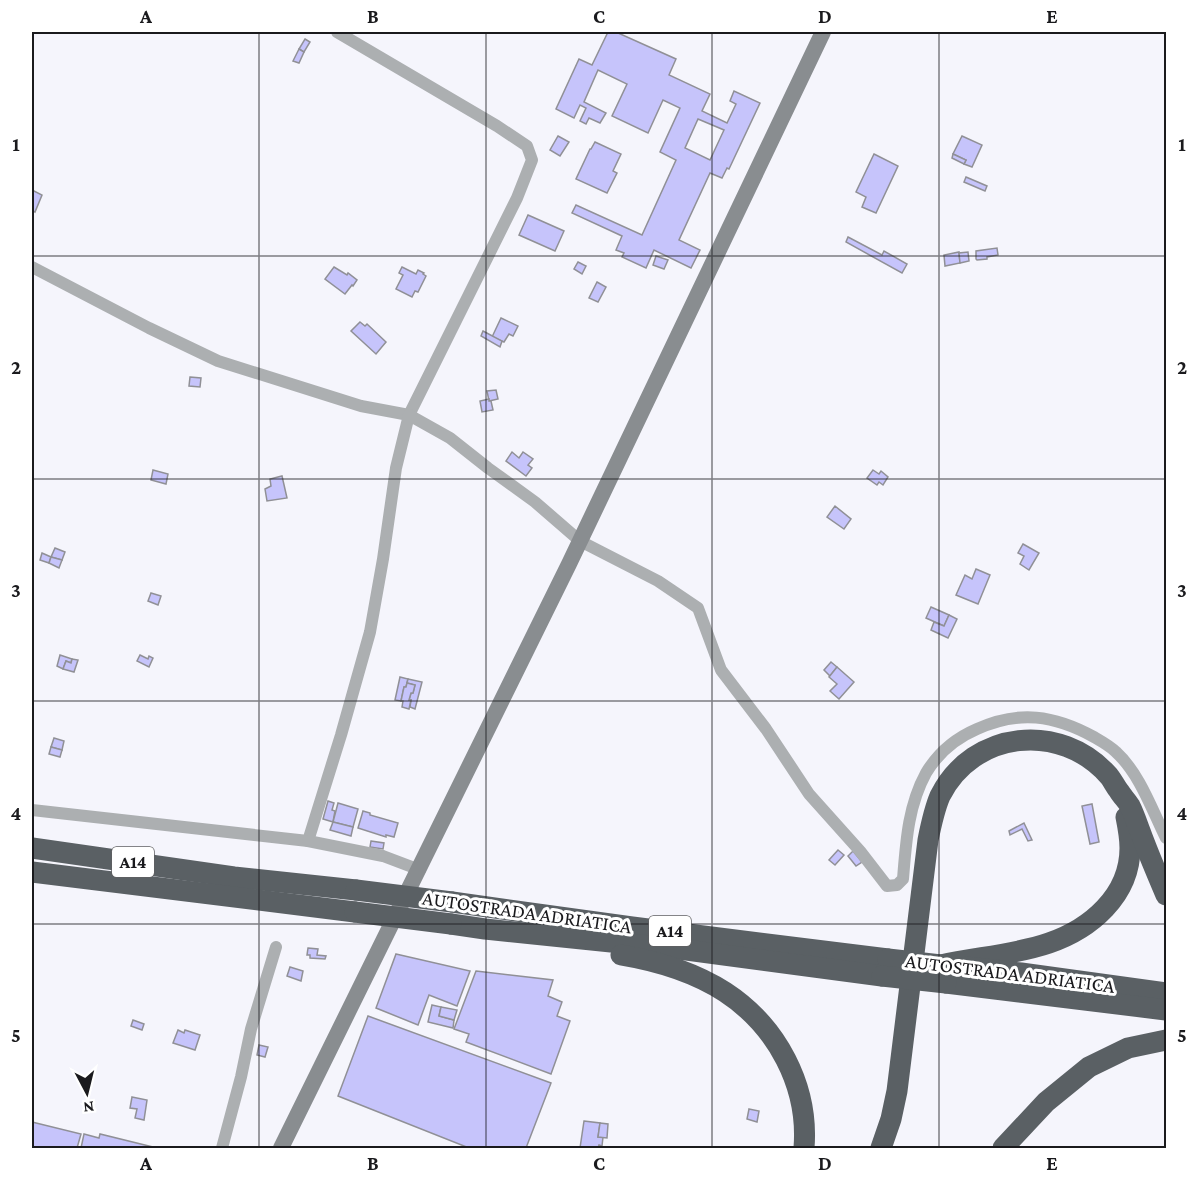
<svg xmlns="http://www.w3.org/2000/svg" width="1198" height="1180" font-family="'Crimson Pro',serif">
	<rect width="100%" height="100%" fill="#f5f5fc"/>
	<g fill="#c6c4fb" stroke="#909096" stroke-width="1.5" fill-rule="evenodd">
		<path d="M608,32H616L676,59L669,75L710,94L702,111L727,123L736,104L730,101L734,91L760,103L729,169L727,168L722,178L710,173L679,240L700,250L691,268L654,250L646,268L622,257L624,253L616,250L622,236L572,213L576,205L642,235L676,160L660,152L680,108L663,100L648,133L612,116L627,84L598,70L584,102L606,113L600,123L589,118L586,124L580,121L586,108L580,105L574,118L556,109L579,59L592,65ZM698,119L724,130L710,160L685,148Z"/>
		<path d="M305,39L310,42L304,52L299,49Z"/>
		<path d="M299,49L304,52L299,63L293,61Z"/>
		<path d="M558,136L569,142L560,156L550,150Z"/>
		<path d="M962,136L982,145L972,167L964,164L966,160L953,154Z"/>
		<path d="M595,142L621,154L613,171L617,173L607,193L576,179L590,149H591Z"/>
		<path d="M874,154L898,166L876,213L862,207L866,197L856,192Z"/>
		<path d="M953,154L966,160L964,164L952,158Z"/>
		<path d="M966,177L987,186L985,191L964,182Z"/>
		<path d="M32,190L42,195L35,212L32,210Z"/>
		<path d="M528,215L564,231L555,251L519,235Z"/>
		<path d="M848,237L882,255L884,251L907,264L902,273L846,242Z"/>
		<path d="M997,248L998,255L987,257V259L977,260L976,259V251Z"/>
		<path d="M959,252L960,263L945,266L944,255Z"/>
		<path d="M968,252L969,261L960,263L959,253Z"/>
		<path d="M656,256L668,260L664,269L653,265Z"/>
		<path d="M578,262L586,266L582,274L574,269Z"/>
		<path d="M334,267L347,275L348,273L357,280L353,286L352,285L345,294L325,279Z"/>
		<path d="M402,267L416,274L418,270L424,273L423,274L426,276L418,292L415,291L412,297L396,289L403,275L399,273Z"/>
		<path d="M597,282L606,287L598,302L589,298Z"/>
		<path d="M501,318L518,326L513,336L509,334L504,342L492,337Z"/>
		<path d="M360,322L365,326L367,324L386,342L376,354L351,331Z"/>
		<path d="M483,331L502,341L500,347L481,336Z"/>
		<path d="M190,377L201,378L200,387L189,386Z"/>
		<path d="M496,390L498,399L489,401L487,391Z"/>
		<path d="M489,399V401H491L493,410L482,412L480,401Z"/>
		<path d="M512,452L519,458L523,452L533,459L528,465L532,468L526,476L506,461Z"/>
		<path d="M153,470L168,474L166,484L151,480Z"/>
		<path d="M873,470L879,474L881,471L888,477L883,485L879,482L877,485L867,478Z"/>
		<path d="M282,476L287,498L267,501L265,489L271,486L270,479Z"/>
		<path d="M835,506L851,519L844,529L827,517Z"/>
		<path d="M1023,544L1039,553L1029,570L1020,564L1024,556L1018,553Z"/>
		<path d="M55,548L65,552L62,560L51,557Z"/>
		<path d="M42,553L51,557L49,563L40,560Z"/>
		<path d="M51,557L62,560L59,568L49,563Z"/>
		<path d="M976,569L990,575L978,604L956,595L965,575L972,579Z"/>
		<path d="M151,593L161,596L158,605L148,601Z"/>
		<path d="M931,607L949,615L944,626L926,618Z"/>
		<path d="M949,615L957,619L948,638L931,630L934,622L944,626Z"/>
		<path d="M60,655L72,659L71,663L66,661L63,669L57,666Z"/>
		<path d="M140,655L148,659L149,656L153,658L149,667L137,661Z"/>
		<path d="M72,659L78,660L74,672L63,669L66,661L71,663Z"/>
		<path d="M831,662L837,667L830,676L824,670Z"/>
		<path d="M837,667L854,682L839,699L830,691L837,684L829,677Z"/>
		<path d="M400,677L408,679L406,687H404L401,701L395,700Z"/>
		<path d="M408,679L422,682L415,709L410,707L411,700H409L411,693H413L415,685L407,683Z"/>
		<path d="M407,683L415,685L413,693H411L409,700H411L409,709L402,707L403,701H401L404,687H406Z"/>
		<path d="M54,738L64,741L62,750L51,747Z"/>
		<path d="M51,747L62,750L60,757L49,754Z"/>
		<path d="M328,801L334,803L332,810L335,811L333,822L323,819Z"/>
		<path d="M338,803L358,809L353,827L333,822Z"/>
		<path d="M1092,804L1099,842L1090,844L1082,806Z"/>
		<path d="M363,811L370,813V815L398,823L394,837L386,835V837L358,828Z"/>
		<path d="M333,822L353,827L351,836L330,830Z"/>
		<path d="M1024,823L1032,840L1028,841L1022,829L1010,835L1009,831Z"/>
		<path d="M371,841L384,843L383,849L370,847Z"/>
		<path d="M838,850L844,855L835,865L829,860Z"/>
		<path d="M853,851L862,862L856,866L848,856Z"/>
		<path d="M308,948L318,949L317,955L326,956L325,959L310,958V955H307Z"/>
		<path d="M396,954L470,971L457,1006L429,995L418,1025L376,1008Z"/>
		<path d="M290,967L303,971L301,981L287,976Z"/>
		<path d="M476,971L553,980L548,996L562,1002L557,1016L570,1021L551,1074L466,1042L469,1034L454,1029Z"/>
		<path d="M432,1005L441,1007L439,1016L454,1020L453,1028L428,1022Z"/>
		<path d="M441,1007L457,1010L454,1020L439,1016Z"/>
		<path d="M368,1016L551,1083L526,1148H469L338,1096Z"/>
		<path d="M133,1020L144,1024L142,1030L131,1026Z"/>
		<path d="M178,1030L184,1033L185,1030L200,1035L195,1050L173,1043Z"/>
		<path d="M259,1045L268,1047L265,1057L257,1055Z"/>
		<path d="M132,1097L147,1100L144,1120L135,1118L137,1109L130,1108Z"/>
		<path d="M749,1109L759,1111L757,1122L747,1119Z"/>
		<path d="M584,1121L600,1123L598,1137H603L602,1146L599,1145L598,1148H580Z"/>
		<path d="M32,1122L81,1134L77,1148H32Z"/>
		<path d="M600,1123L608,1124L607,1138L598,1137Z"/>
		<path d="M84,1134L99,1138L100,1134L157,1148H81Z"/>
	</g>
	<g fill="none" stroke-linecap="round" stroke-linejoin="round">
		<g stroke="#acafb1" stroke-width="12">
			<path d="M32,267L149,328L218,361L361,406L409,415L517,198L532,160L527,146L497,126L337,32"/>
			<path d="M32,810L308,841L341,735L370,632L383,559L396,468L409,415L450,438L488,468L535,502L580,541L658,581L698,608L721,670L766,729L809,794L860,851L887,886L897,885L903,879C906,842 908,806 926,773C938,753 956,738 977,729C1019,710 1054,715 1094,737C1101,741 1110,746 1116,752C1140,774 1152,810 1166,838"/>
			<path d="M308,841L383,856L420,870"/>
			<path d="M222,1148L241,1077L251,1029L276,947"/>
		</g>
		<path stroke="#898d90" stroke-width="16" d="M281,1148L569,564L823,32"/>
		<g stroke="#5a6064" stroke-width="21">
			<path d="M32,848L234,877L356,890"/>
			<path d="M32,872L355,912"/>
			<path d="M452,902L632,927L888,959"/>
			<path d="M451,924L485,929L679,949L882,976"/>
			<path d="M621,955C657,961 694,972 725,992C777,1026 809,1086 804,1148"/>
			<path d="M941,965C977,957 1014,955 1049,943C1090,929 1130,896 1130,848C1130,838 1128,827 1126,817"/>
			<path d="M966,967L1021,973L1166,993"/>
			<path d="M946,983L1166,1010"/>
			<path d="M881,1148L891,1119L897,1091L928,840C931,825 934,810 940,796C973,730 1061,721 1109,776C1113,781 1115,786 1119,791C1122,796 1127,801 1130,806C1134,814 1137,823 1140,831C1148,853 1157,874 1166,895"/>
			<path d="M1003,1148L1046,1102L1089,1067L1128,1048L1166,1040"/>
		</g>
		<g stroke="#5a6064" stroke-width="21">
			<path d="M356,890L452,902"/>
			<path d="M355,912L451,924"/>
			<path d="M888,959L941,965"/>
			<path d="M882,976L946,983"/>
		</g>
	</g>
	<path fill="none" stroke="#1a1a1d" stroke-width="1.5" stroke-opacity="0.55" d="M259,32V1148M486,32V1148M712,32V1148M939,32V1148M32,256H1166M32,479H1166M32,701H1166M32,924H1166"/>
	<g text-anchor="middle" dominant-baseline="central" stroke-width="6" stroke-linejoin="round" paint-order="stroke">
		<g fill="#fff" stroke="#5f5f61" stroke-width="1.5">
			<rect x="112" y="847" width="42" height="30" rx="4.5"/>
			<rect x="649" y="916" width="42" height="30" rx="4.5"/>
		</g>
		<g font-size="18" font-weight="bold" fill="#1a1a1d">
			<text x="133" y="862">A14</text>
			<text x="670" y="931">A14</text>
		</g>
		<g font-size="20" fill="#1a1a1d" stroke="#fff">
			<text transform="translate(527 912) rotate(8)">AUTOSTRADA ADRIATICA</text>
			<text transform="translate(1010 973) rotate(7)">AUTOSTRADA ADRIATICA</text>
		</g>
	</g>
	<rect width="1198" height="1180" fill="none" stroke="#ffffff" stroke-width="66"/>
	<g transform="translate(87 1093) rotate(173)" stroke="#ffffff" stroke-width="4.5" paint-order="stroke">
	<path d="M0-4.5L10 22L0 15L-10 22Z" fill="#1a1a1d"/>
	<text y="-9" font-size="16" font-weight="bold" text-anchor="middle" fill="#1a1a1d">N</text>
	</g>
	<rect x="33" y="33" width="1132" height="1114" fill="none" stroke="#1a1a1d" stroke-width="2"/>
	<g font-size="20" text-anchor="middle" font-weight="bold" fill="#1a1a1d">
		<text x="146" y="23">A</text>
		<text x="373" y="23">B</text>
		<text x="599" y="23">C</text>
		<text x="825" y="23">D</text>
		<text x="1052" y="23">E</text>
		<text x="16" y="151">1</text>
		<text x="1182" y="151">1</text>
		<text x="16" y="374">2</text>
		<text x="1182" y="374">2</text>
		<text x="16" y="597">3</text>
		<text x="1182" y="597">3</text>
		<text x="16" y="820">4</text>
		<text x="1182" y="820">4</text>
		<text x="16" y="1042">5</text>
		<text x="1182" y="1042">5</text>
		<text x="146" y="1170">A</text>
		<text x="373" y="1170">B</text>
		<text x="599" y="1170">C</text>
		<text x="825" y="1170">D</text>
		<text x="1052" y="1170">E</text>
	</g>
</svg>
